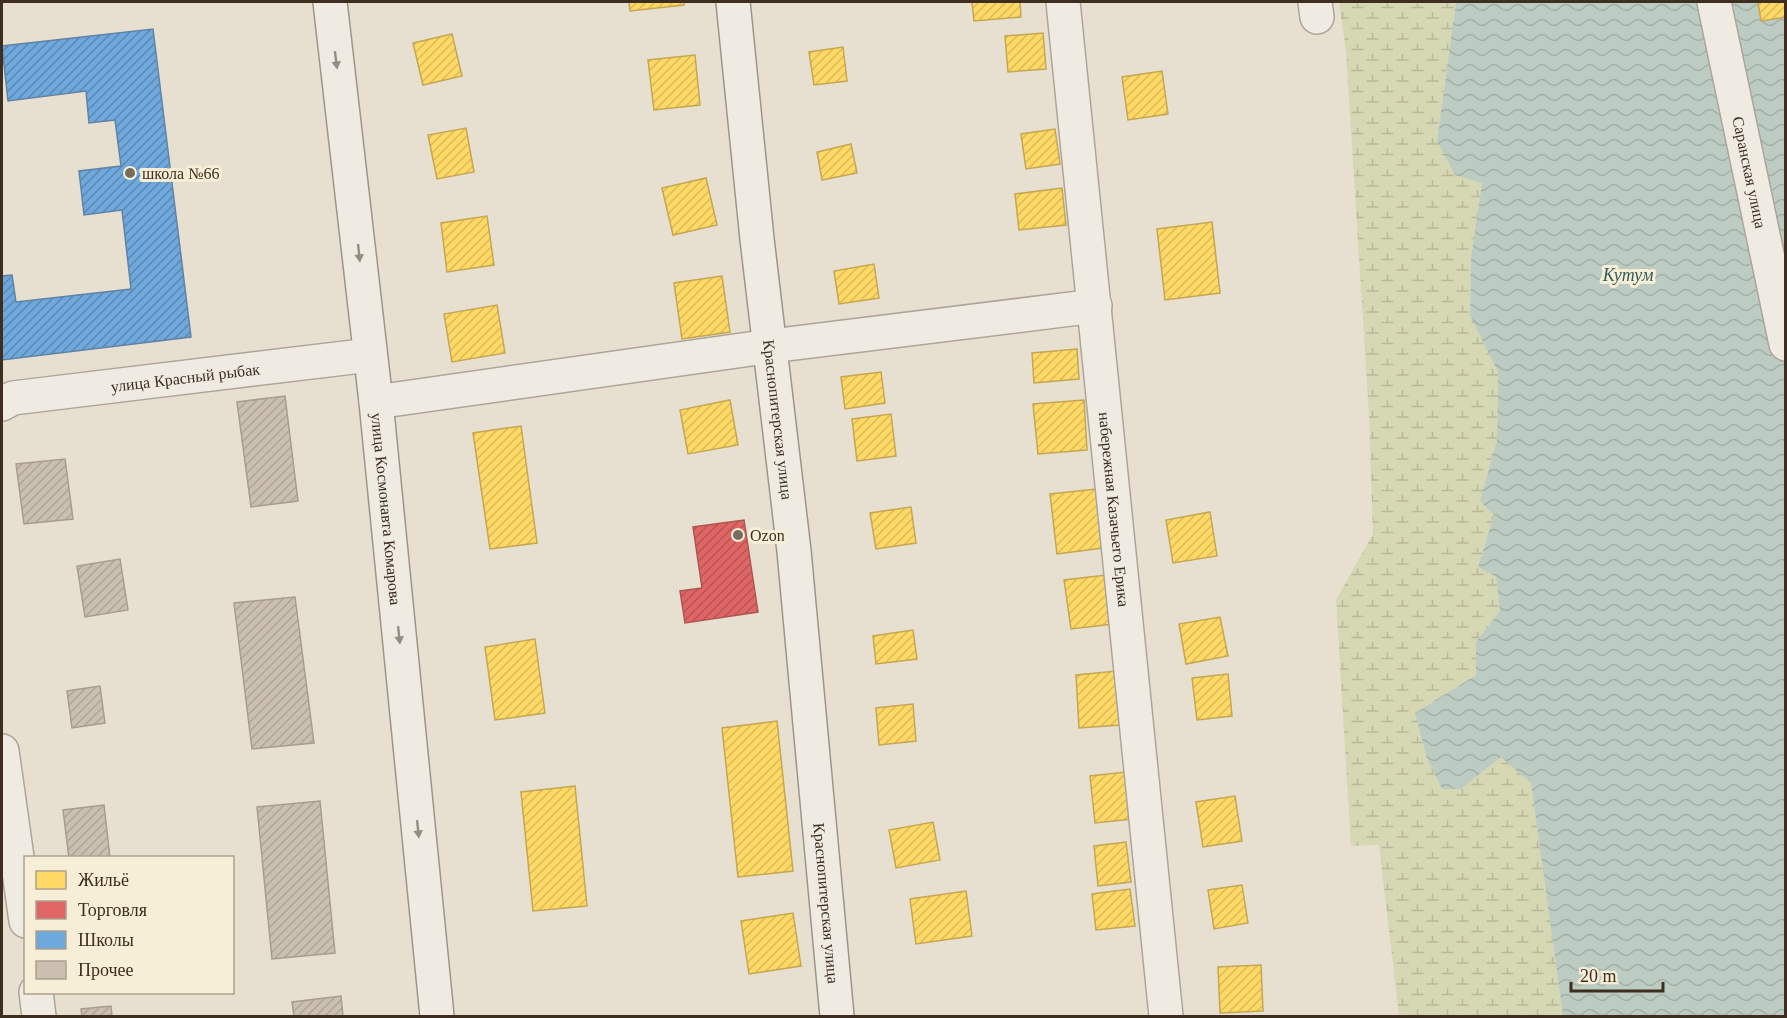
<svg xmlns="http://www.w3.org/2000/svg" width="1787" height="1018" font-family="Georgia,serif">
	<defs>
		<pattern id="wetland-marsh" width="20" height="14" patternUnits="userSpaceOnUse" patternTransform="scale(1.5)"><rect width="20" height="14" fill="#d6d7b3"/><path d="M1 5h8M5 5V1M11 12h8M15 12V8" fill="none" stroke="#b9b99a"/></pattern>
		<pattern id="water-waves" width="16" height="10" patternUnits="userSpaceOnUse" patternTransform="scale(1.5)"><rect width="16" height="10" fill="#bcccc2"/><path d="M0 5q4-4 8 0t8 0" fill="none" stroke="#a2b0a6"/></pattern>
		<pattern id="homes-hatch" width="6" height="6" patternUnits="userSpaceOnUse" patternTransform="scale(1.5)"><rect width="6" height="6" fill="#ffd966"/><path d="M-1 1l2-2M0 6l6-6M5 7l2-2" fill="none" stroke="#dbbb58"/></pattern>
		<pattern id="shops-hatch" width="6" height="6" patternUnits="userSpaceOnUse" patternTransform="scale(1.5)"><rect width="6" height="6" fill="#e06666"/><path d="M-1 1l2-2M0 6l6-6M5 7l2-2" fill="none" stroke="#b75454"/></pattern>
		<pattern id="schools-hatch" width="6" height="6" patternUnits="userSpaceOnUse" patternTransform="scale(1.5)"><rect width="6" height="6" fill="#6fa8dc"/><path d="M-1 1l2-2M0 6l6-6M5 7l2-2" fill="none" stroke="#5c89b2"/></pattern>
		<pattern id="building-hatch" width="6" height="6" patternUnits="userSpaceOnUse" patternTransform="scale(1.5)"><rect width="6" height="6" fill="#cbbfb2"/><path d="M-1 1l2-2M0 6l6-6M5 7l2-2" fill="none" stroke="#afa499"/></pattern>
	</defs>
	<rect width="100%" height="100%" fill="#e7e0d1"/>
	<path fill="url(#wetland-marsh)" d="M1339,2H1456L1437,141L1482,183L1471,257L1470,316L1498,372L1497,440L1480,501L1494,515L1478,567L1496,577L1500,611L1477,642L1476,675L1415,713L1461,789L1501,756L1531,782L1563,1016H1399L1379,845L1351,846L1336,600L1373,534L1369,416L1346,51Z"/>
	<path fill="url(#water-waves)" d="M1456,2H1785V1016H1563L1531,783L1501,757L1461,789H1442L1427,758L1415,713L1476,675V642L1500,611L1496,577L1478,567L1494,515L1480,501L1497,440L1498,372L1470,316L1471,257L1482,183L1455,175L1437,141Z"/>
	<g fill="url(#homes-hatch)" stroke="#c5a651" stroke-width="1.5">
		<path d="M629,2H684V5L630,11Z"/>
		<path d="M972,2H1020L1021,17L974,21Z"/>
		<path d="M1758,2H1786V17L1761,21Z"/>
		<path d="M1043,33L1046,69L1008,72L1005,36Z"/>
		<path d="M452,34L462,76L423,85L413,43Z"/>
		<path d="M843,47L847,81L814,85L809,52Z"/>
		<path d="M695,55L700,105L654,110L648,60Z"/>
		<path d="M1162,71L1168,114L1128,120L1122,77Z"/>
		<path d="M466,128L474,172L437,179L428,135Z"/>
		<path d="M1055,129L1060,164L1026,169L1021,134Z"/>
		<path d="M851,144L857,173L822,180L817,152Z"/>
		<path d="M706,178L717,225L673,235L662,188Z"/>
		<path d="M1062,188L1066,225L1019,230L1015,194Z"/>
		<path d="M487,216L494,265L447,272L441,223Z"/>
		<path d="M1212,222L1220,293L1165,300L1157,229Z"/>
		<path d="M874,264L879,298L839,304L834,271Z"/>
		<path d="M722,276L730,332L682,339L674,283Z"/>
		<path d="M497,305L505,353L452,362L444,314Z"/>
		<path d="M1077,349L1079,379L1034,383L1032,353Z"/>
		<path d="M881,372L885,403L845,409L841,377Z"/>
		<path d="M730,400L738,445L688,454L680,410Z"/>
		<path d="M1084,400L1087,450L1038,454L1033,404Z"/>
		<path d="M891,414L896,456L857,461L852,419Z"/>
		<path d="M521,426L537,543L490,549L473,433Z"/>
		<path d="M1096,489L1103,548L1057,554L1050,494Z"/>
		<path d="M911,507L916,543L876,549L870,513Z"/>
		<path d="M1210,512L1217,556L1173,563L1166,520Z"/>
		<path d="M1106,575L1113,624L1071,629L1064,580Z"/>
		<path d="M1220,617L1228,656L1186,664L1179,624Z"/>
		<path d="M913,630L917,659L876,664L873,636Z"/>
		<path d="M535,639L545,713L495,720L485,647Z"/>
		<path d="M1117,671L1121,725L1079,728L1076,675Z"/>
		<path d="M1228,674L1232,716L1197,720L1192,678Z"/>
		<path d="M913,704L916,741L879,745L876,708Z"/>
		<path d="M777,721L793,871L738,877L722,728Z"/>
		<path d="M1126,772L1132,819L1095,823L1090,776Z"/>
		<path d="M575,786L587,906L533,911L521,792Z"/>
		<path d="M1235,796L1242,841L1203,847L1196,802Z"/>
		<path d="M933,822L940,860L896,868L889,830Z"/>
		<path d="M1126,842L1131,882L1098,886L1094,846Z"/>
		<path d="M1242,885L1248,923L1214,929L1208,890Z"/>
		<path d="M1130,889L1135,926L1096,930L1092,894Z"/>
		<path d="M966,891L972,936L916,944L910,899Z"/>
		<path d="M793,913L801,966L749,974L741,921Z"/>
		<path d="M1261,965L1263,1011L1220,1013L1218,967Z"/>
	</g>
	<path fill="url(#shops-hatch)" stroke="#af5551" stroke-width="1.5" d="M744,520L758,612L685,623L680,591L702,588L693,527Z"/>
	<path fill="url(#schools-hatch)" stroke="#6083a4" stroke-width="1.5" d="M153,29L191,337L2,360V276L12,275L16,302L131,289L122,210L84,215L79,171L121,166L115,120L89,123L86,91L8,101L2,46Z"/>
	<g fill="url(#building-hatch)" stroke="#a89c90" stroke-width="1.5">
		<path d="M285,396L298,501L251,507L237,402Z"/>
		<path d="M65,459L73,519L24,524L16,464Z"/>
		<path d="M120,559L128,610L85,617L77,566Z"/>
		<path d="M295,597L314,743L252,749L234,603Z"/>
		<path d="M100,686L105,723L72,728L67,691Z"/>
		<path d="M320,801L335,953L272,959L257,807Z"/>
		<path d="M104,805L110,858H69L63,810Z"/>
		<path d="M341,996L343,1016H294L292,1002Z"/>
		<path d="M111,1006L112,1016H82L81,1009Z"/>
	</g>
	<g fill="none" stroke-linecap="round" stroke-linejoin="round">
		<g stroke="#ada599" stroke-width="36">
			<g id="street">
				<path id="s1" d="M1063,2L1166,1016"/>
				<path d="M1315,2L1317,17"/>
				<path id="s2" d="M1714,2L1786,344"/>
				<path d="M376,402L771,346L1095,306"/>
				<path id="s3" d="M2,404L13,398L370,355"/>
				<path d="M2,751L26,921"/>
				<path d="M36,992L39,1016"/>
			</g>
		</g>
		<g stroke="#9c958a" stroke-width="36">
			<g id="secondary">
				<path id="s4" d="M330,2L376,402L437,1016"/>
				<path id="s5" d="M733,2L757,239L794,551L837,1016"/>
			</g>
		</g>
		<use href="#street" stroke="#efebe3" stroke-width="33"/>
		<use href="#secondary" stroke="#efebe3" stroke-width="33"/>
	</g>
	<defs><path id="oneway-solid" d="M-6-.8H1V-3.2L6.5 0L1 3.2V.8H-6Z" transform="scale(1.5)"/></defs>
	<g fill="#968c82">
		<use href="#oneway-solid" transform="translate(336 60) rotate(83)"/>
		<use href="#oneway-solid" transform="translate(359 253) rotate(84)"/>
		<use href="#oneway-solid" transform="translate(399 635) rotate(84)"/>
		<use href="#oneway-solid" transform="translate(418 829) rotate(84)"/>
	</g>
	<g fill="#786c5e" stroke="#f7eed8" stroke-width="2">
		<circle cx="130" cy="173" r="6"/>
		<circle cx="738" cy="535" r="6"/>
	</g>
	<g text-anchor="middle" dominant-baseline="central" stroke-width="6" stroke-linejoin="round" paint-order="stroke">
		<g font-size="16" fill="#3d2e20" stroke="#f7eed8" text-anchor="start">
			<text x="142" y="173">школа №66</text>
			<text x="750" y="535">Ozon</text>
		</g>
		<g font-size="16" fill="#3d2e20" stroke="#f7eed8">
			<text stroke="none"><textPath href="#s2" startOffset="174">Саранская улица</textPath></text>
			<text stroke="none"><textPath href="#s3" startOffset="186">улица Красный рыбак</textPath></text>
			<text stroke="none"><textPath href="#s5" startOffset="420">Краснопитерская улица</textPath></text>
			<text stroke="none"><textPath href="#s4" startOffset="510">улица Космонавта Комарова</textPath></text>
			<text stroke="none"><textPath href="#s1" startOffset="510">набережная Казачьего Ерика</textPath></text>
			<text stroke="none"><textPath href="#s5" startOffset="906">Краснопитерская улица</textPath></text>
		</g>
		<g font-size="18" font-style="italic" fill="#2f5d5a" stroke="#f7eed8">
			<text x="1628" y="275">Кутум</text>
		</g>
	</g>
	<rect width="1787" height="1018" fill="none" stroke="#3d2e20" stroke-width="6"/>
	<rect x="24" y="856" width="210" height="138" fill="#f7eed8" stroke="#ada18e" stroke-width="1.5"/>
	<rect x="36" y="871" width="30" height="18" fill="#ffd966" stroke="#ada18e" stroke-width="1.5"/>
	<text x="78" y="886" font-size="18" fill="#3d2e20">Жильё</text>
	<rect x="36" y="901" width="30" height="18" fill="#e06666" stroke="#ada18e" stroke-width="1.5"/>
	<text x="78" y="916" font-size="18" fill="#3d2e20">Торговля</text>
	<rect x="36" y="931" width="30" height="18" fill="#6fa8dc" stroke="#ada18e" stroke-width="1.5"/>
	<text x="78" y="946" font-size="18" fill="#3d2e20">Школы</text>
	<rect x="36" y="961" width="30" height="18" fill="#cbbfb2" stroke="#ada18e" stroke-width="1.5"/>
	<text x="78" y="976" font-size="18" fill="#3d2e20">Прочее</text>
	<path d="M1571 982v9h92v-9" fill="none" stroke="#3d2e20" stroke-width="3"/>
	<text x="1580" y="982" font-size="18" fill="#3d2e20" stroke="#f7eed8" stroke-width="4.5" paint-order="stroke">20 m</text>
</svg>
